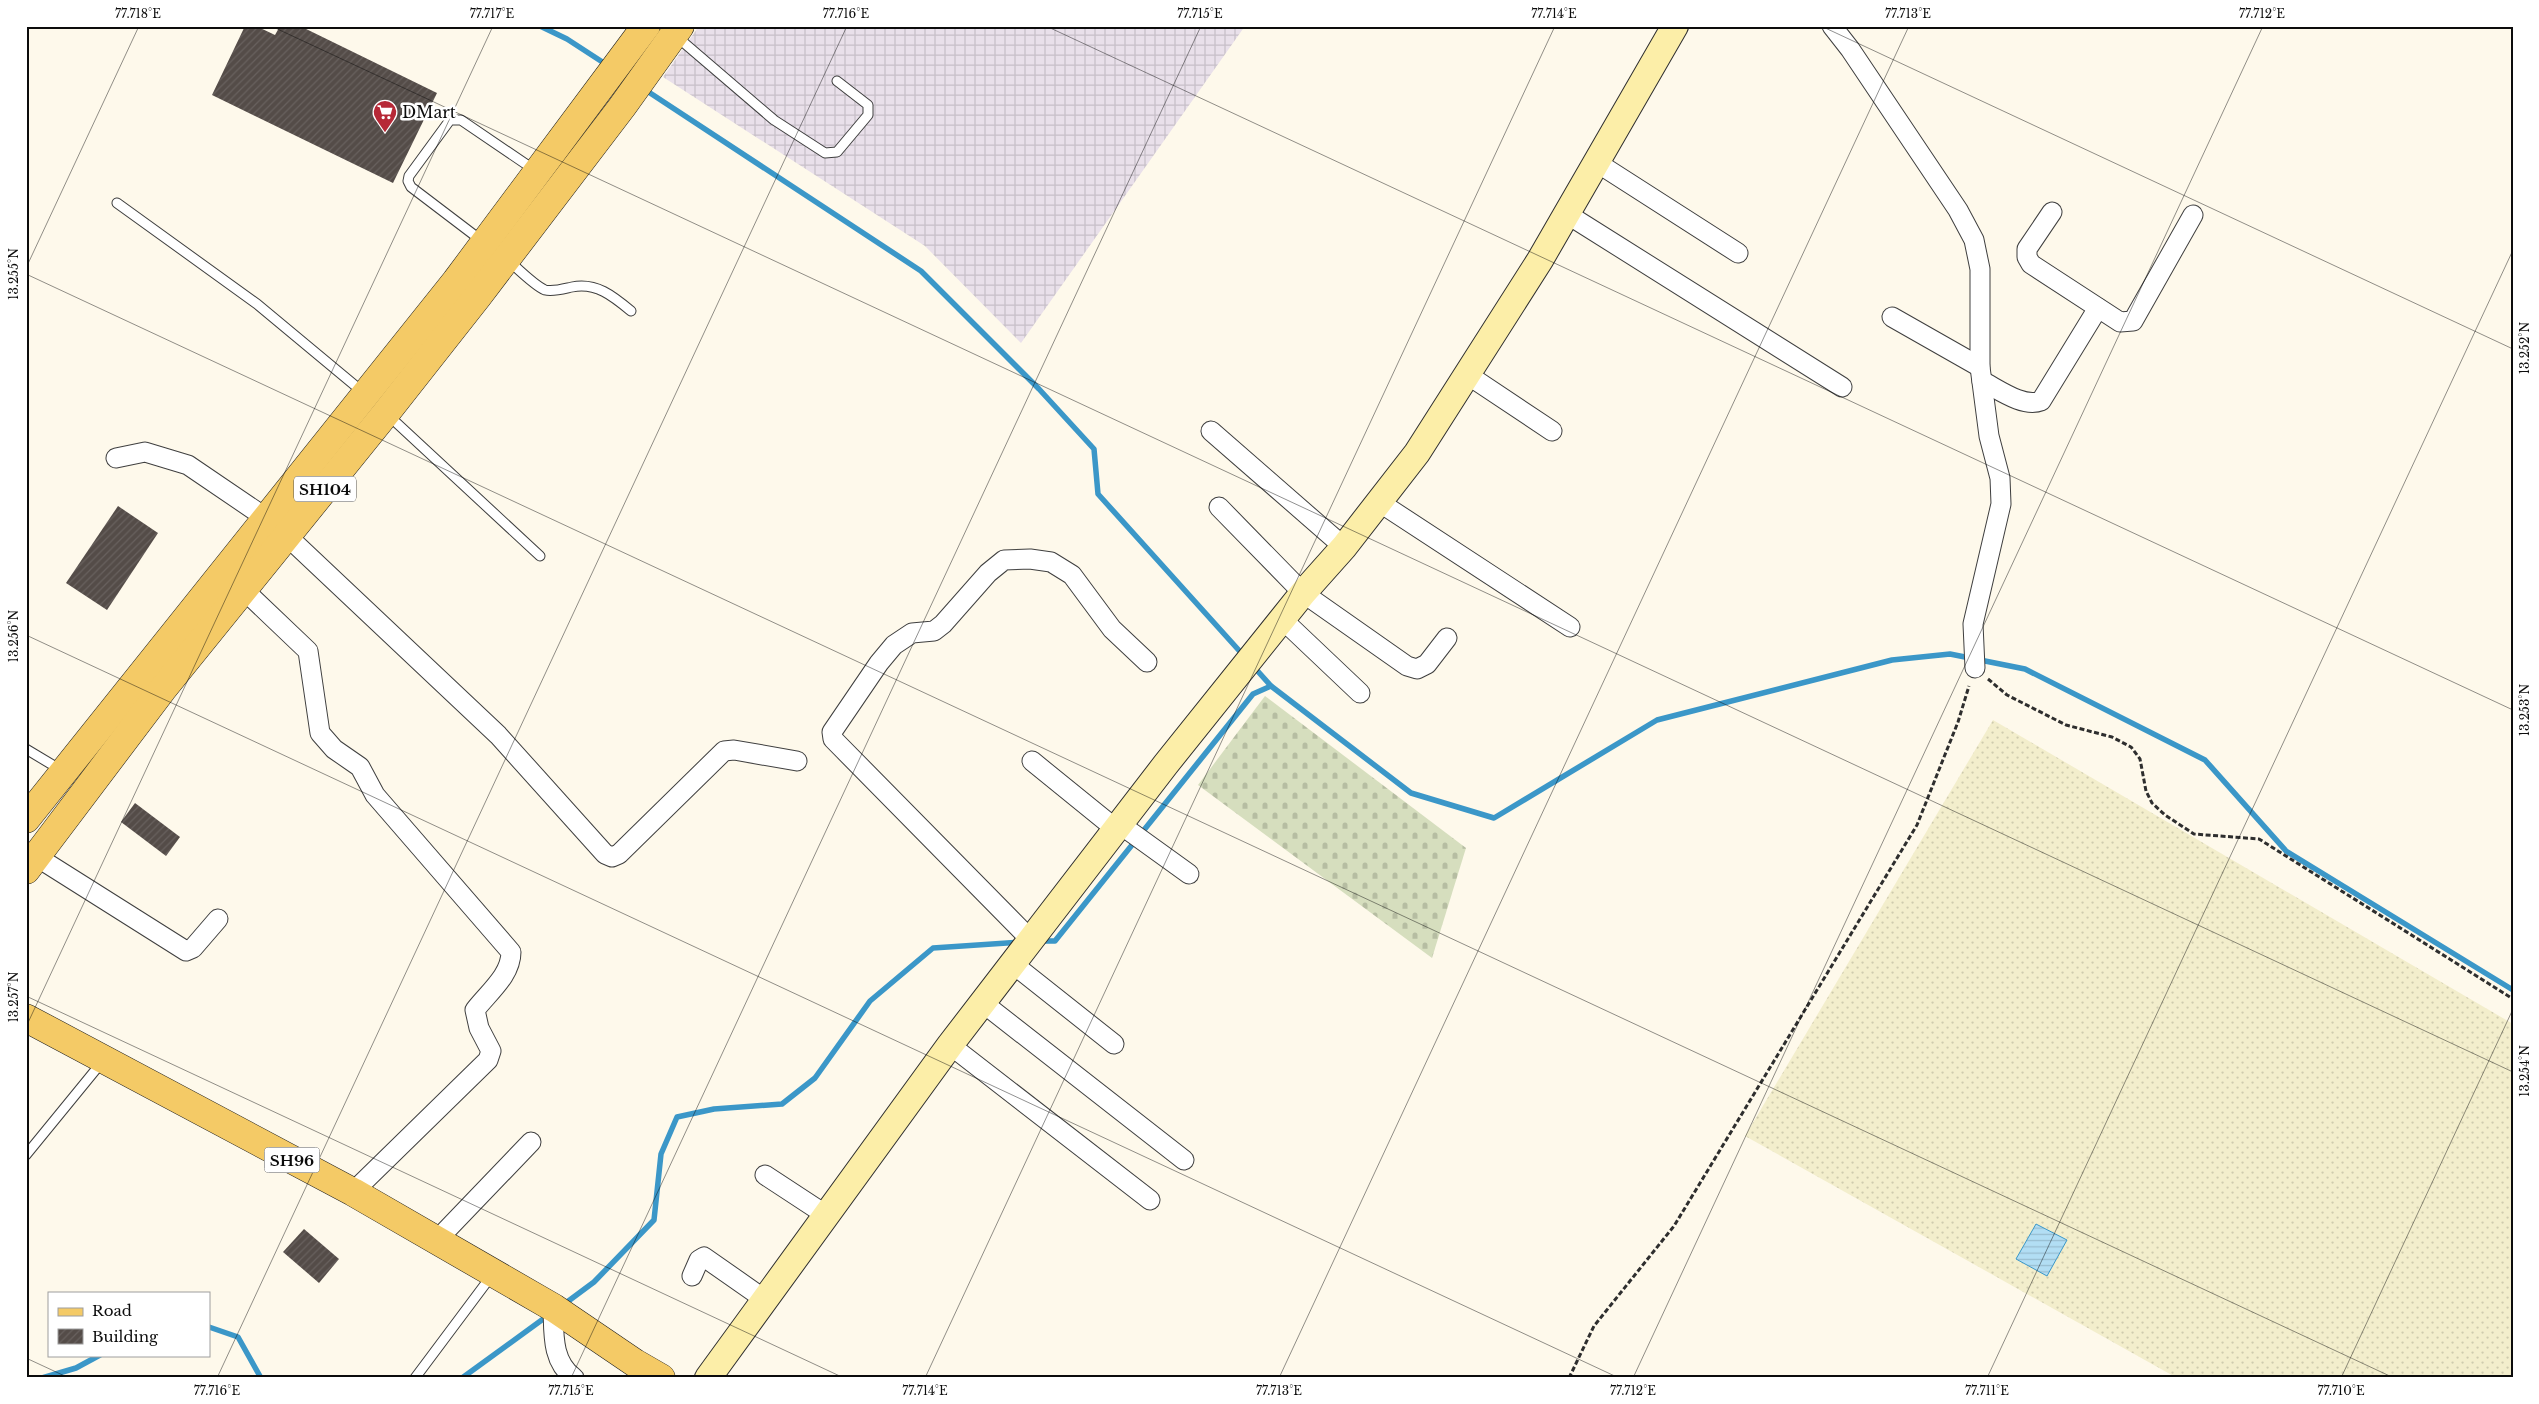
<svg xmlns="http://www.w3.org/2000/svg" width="2539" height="1404" font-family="'Libre Baskerville',serif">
	<defs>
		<pattern id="industrial-grid" width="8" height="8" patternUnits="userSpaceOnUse" patternTransform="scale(1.25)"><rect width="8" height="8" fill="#e9e0ea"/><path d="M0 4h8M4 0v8" fill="none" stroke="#c7bfc8"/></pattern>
		<pattern id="farmland-dots" width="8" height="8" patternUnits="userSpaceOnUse" patternTransform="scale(1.25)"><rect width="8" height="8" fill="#f3eecc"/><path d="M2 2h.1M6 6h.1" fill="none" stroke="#cfcbae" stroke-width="1.8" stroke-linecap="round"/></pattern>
		<pattern id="cemetery-stones" width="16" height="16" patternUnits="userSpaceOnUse" patternTransform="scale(1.25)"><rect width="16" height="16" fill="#d6debe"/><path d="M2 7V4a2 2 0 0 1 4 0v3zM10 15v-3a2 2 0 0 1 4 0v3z" fill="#b6bda2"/></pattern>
		<pattern id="water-rules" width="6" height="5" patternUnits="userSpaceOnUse" patternTransform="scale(1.25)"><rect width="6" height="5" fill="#b2def4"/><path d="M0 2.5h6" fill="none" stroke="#98bdd0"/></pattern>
		<pattern id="building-hatch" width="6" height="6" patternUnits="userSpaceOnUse" patternTransform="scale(1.25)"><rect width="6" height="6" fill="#544c48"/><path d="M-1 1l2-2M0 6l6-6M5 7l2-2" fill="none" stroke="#68615e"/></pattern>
	</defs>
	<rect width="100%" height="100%" fill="#fef9eb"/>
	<path fill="url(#industrial-grid)" d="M699,26H1245L1021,343L925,246L663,77Z"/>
	<path fill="url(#farmland-dots)" d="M1993,720L2513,1024V1378H2177L1745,1136Z"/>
	<path fill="url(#cemetery-stones)" d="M1265,696L1466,848L1432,958L1198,785Z"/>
	<path fill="url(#water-rules)" stroke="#3b97c8" d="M2036,1224L2067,1240L2047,1276L2016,1259Z"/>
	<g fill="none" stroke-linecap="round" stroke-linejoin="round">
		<g stroke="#3b97c8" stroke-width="5.5">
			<path d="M540,26L567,39L607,65"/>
			<path d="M644,89L921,271L1039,389L1094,449L1098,494L1244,656"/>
			<path d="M1254,667L1271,686"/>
			<path d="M1039,941H1055L1253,694L1271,686L1411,793L1494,818L1657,720L1892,660L1950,654L2025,669L2205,760L2286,851L2513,990"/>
			<path d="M563,1305L594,1282L654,1220L661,1154L677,1117L714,1109L782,1104L815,1078L870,1001L933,948L1020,942"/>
			<path d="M209,1327L238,1337L261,1378"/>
			<path d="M42,1378L76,1368L100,1355"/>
			<path d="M462,1378L550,1314"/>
		</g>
	</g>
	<g fill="url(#building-hatch)">
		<path d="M245,26H256L275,35L280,26H300L437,93L393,183L212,95Z"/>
		<path d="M118,506L158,533L107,610L66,583Z"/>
		<path d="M135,803L180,837L166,856L121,822Z"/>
		<path d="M304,1229L339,1259L319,1283L283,1252Z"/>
	</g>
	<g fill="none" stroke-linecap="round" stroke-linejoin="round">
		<g stroke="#3f3f3f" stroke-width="11">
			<g id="lane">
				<path d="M676,36L774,120L825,153L837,152L868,115V105L837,81"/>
				<path d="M117,203L257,304L364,393"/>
				<path d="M482,241L411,187L408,181L409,176L450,120H461L536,171"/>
				<path d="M508,260C517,268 535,286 545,290C553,292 563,289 572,287C596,282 613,296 631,311"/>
				<path d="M388,415L540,556"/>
				<path d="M26,749L61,770"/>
				<path d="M26,1155L102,1062"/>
				<path d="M415,1378L492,1275"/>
			</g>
		</g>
		<g stroke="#3f3f3f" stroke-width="21">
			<g id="street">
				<path d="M1832,26L1850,49L1958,210L1974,240L1980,269V367L1989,436L2000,478L2001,504L1973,624L1975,668"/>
				<path d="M1596,162L1738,253"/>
				<path d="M2052,212L2027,249V257L2031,264L2120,322L2133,321L2193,215"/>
				<path d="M1567,214L1842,387"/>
				<path d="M1892,317L1980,367"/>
				<path d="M1468,375L1552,431"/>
				<path d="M1982,381C1998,389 2023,408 2041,401L2098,308"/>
				<path d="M1211,431L1344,547"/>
				<path d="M116,458L145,452L188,465L266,518"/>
				<path d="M1379,502L1570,627"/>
				<path d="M1219,507L1303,593L1407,666L1417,669L1427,664L1447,638"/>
				<path d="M287,536L498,735L605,854L612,857L619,854L724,751L734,750L797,761"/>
				<path d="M244,590L308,651L320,733L334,749L360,767L375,795L511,952C511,975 489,992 475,1010L479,1028L491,1051L488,1060L353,1192"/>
				<path d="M1283,620L1360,693"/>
				<path d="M1032,761L1117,830"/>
				<path d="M1121,825L1189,874"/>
				<path d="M37,857L186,951L193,948L218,919"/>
				<path d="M1031,940L833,739L832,732L879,663L894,645L912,633L934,631L943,624L988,573L1004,560L1030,559L1051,562L1072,575L1112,629L1147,662"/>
				<path d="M1013,964L1114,1044"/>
				<path d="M983,1003L1184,1160"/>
				<path d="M950,1045L1150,1200"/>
				<path d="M765,1175L826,1215"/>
				<path d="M437,1240L531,1142"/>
				<path d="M692,1276L699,1260L704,1257L764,1299"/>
				<path d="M553,1307C554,1332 551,1361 574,1378"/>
			</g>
		</g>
		<g stroke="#2e2e2e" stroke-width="28">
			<path id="secondary" d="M708,1378L950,1045L1166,764L1303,593L1344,547L1417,453L1540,260L1675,26"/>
		</g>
		<g stroke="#1d1d1d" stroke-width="29">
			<g id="primary">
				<path d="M26,819L456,281L646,26"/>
				<path d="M26,870L162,690L386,413L478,296L622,107L680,26"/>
				<path d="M26,1018L353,1192L554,1308L635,1363L661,1378"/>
			</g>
		</g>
		<g stroke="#2e2e2e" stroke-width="3" stroke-dasharray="5 2.5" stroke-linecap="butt">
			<path d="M1988,679L2007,695L2066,725L2112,737L2131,747L2140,759L2146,791L2152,803L2165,815L2194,834L2259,839L2513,999"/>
			<path d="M1569,1378L1594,1326L1674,1226L1917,825L1958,722L1969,686"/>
		</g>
		<use href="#lane" stroke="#fff" stroke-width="9"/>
		<use href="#street" stroke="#fff" stroke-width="19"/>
		<use href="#secondary" stroke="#fceea8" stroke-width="26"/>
		<use href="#primary" stroke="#f4ca66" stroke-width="28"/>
	</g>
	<path fill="none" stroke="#0c0c0c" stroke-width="1" stroke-opacity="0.45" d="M271,26L2513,1072M1046,26L2513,710M1821,26L2513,349M26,268L139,26M26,274L2394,1378M26,635L1619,1378M26,996L844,1378M26,1027L493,26M26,1358L69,1378M217,1378L847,26M571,1378L1201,26M925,1378L1555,26M1279,1378L1909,26M1633,1378L2263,26M1987,1378L2513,250M2341,1378L2513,1009"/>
	<defs>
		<g id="supermarket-pin" transform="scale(1.25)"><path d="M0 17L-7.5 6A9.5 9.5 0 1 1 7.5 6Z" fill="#b62937" stroke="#fff"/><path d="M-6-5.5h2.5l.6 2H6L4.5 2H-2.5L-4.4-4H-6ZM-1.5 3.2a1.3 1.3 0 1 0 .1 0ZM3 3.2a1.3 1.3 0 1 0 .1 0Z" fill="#fff"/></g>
	</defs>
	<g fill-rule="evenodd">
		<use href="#supermarket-pin" x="385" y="112"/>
	</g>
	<g text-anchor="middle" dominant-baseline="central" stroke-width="5" stroke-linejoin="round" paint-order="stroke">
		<g fill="#fff" stroke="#555" stroke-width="1">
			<rect x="294" y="476.5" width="62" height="25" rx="4"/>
			<rect x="264.5" y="1147.5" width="55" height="25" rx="4"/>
		</g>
		<g font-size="15" font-weight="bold" fill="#0c0c0c">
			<text x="325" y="489">SH104</text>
			<text x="292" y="1160">SH96</text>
		</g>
		<g font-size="16" fill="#0c0c0c" stroke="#fff" text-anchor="start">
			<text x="402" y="112">DMart</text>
		</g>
	</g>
	<rect width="2539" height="1404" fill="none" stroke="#ffffff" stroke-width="55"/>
	<rect x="48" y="1292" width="162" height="65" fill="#ffffff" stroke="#9e9e9e"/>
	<rect x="58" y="1308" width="25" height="8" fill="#f4ca66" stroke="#9e9e9e"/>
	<text x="92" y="1316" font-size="15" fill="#0c0c0c">Road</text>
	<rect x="58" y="1329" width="25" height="15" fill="url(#building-hatch)" stroke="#9e9e9e"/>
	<text x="92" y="1342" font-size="15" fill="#0c0c0c">Building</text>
	<rect x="28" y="28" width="2484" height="1348" fill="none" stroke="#0c0c0c" stroke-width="2"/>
	<g font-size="12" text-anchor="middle" fill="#0c0c0c">
		<text x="138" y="18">77.718°E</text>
		<text x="492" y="18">77.717°E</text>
		<text x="846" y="18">77.716°E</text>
		<text x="1200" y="18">77.715°E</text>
		<text x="1554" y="18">77.714°E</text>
		<text x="1908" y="18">77.713°E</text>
		<text x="2262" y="18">77.712°E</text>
		<text transform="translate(14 274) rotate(-90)" y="4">13.255°N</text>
		<text transform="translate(2525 348) rotate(-90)" y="4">13.252°N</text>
		<text transform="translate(14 636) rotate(-90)" y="4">13.256°N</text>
		<text transform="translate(2525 710) rotate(-90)" y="4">13.253°N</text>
		<text transform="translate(14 997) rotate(-90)" y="4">13.257°N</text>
		<text transform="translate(2525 1071) rotate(-90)" y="4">13.254°N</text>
		<text x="217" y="1395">77.716°E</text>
		<text x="571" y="1395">77.715°E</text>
		<text x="925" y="1395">77.714°E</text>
		<text x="1279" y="1395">77.713°E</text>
		<text x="1633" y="1395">77.712°E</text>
		<text x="1987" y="1395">77.711°E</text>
		<text x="2341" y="1395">77.710°E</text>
	</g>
</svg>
